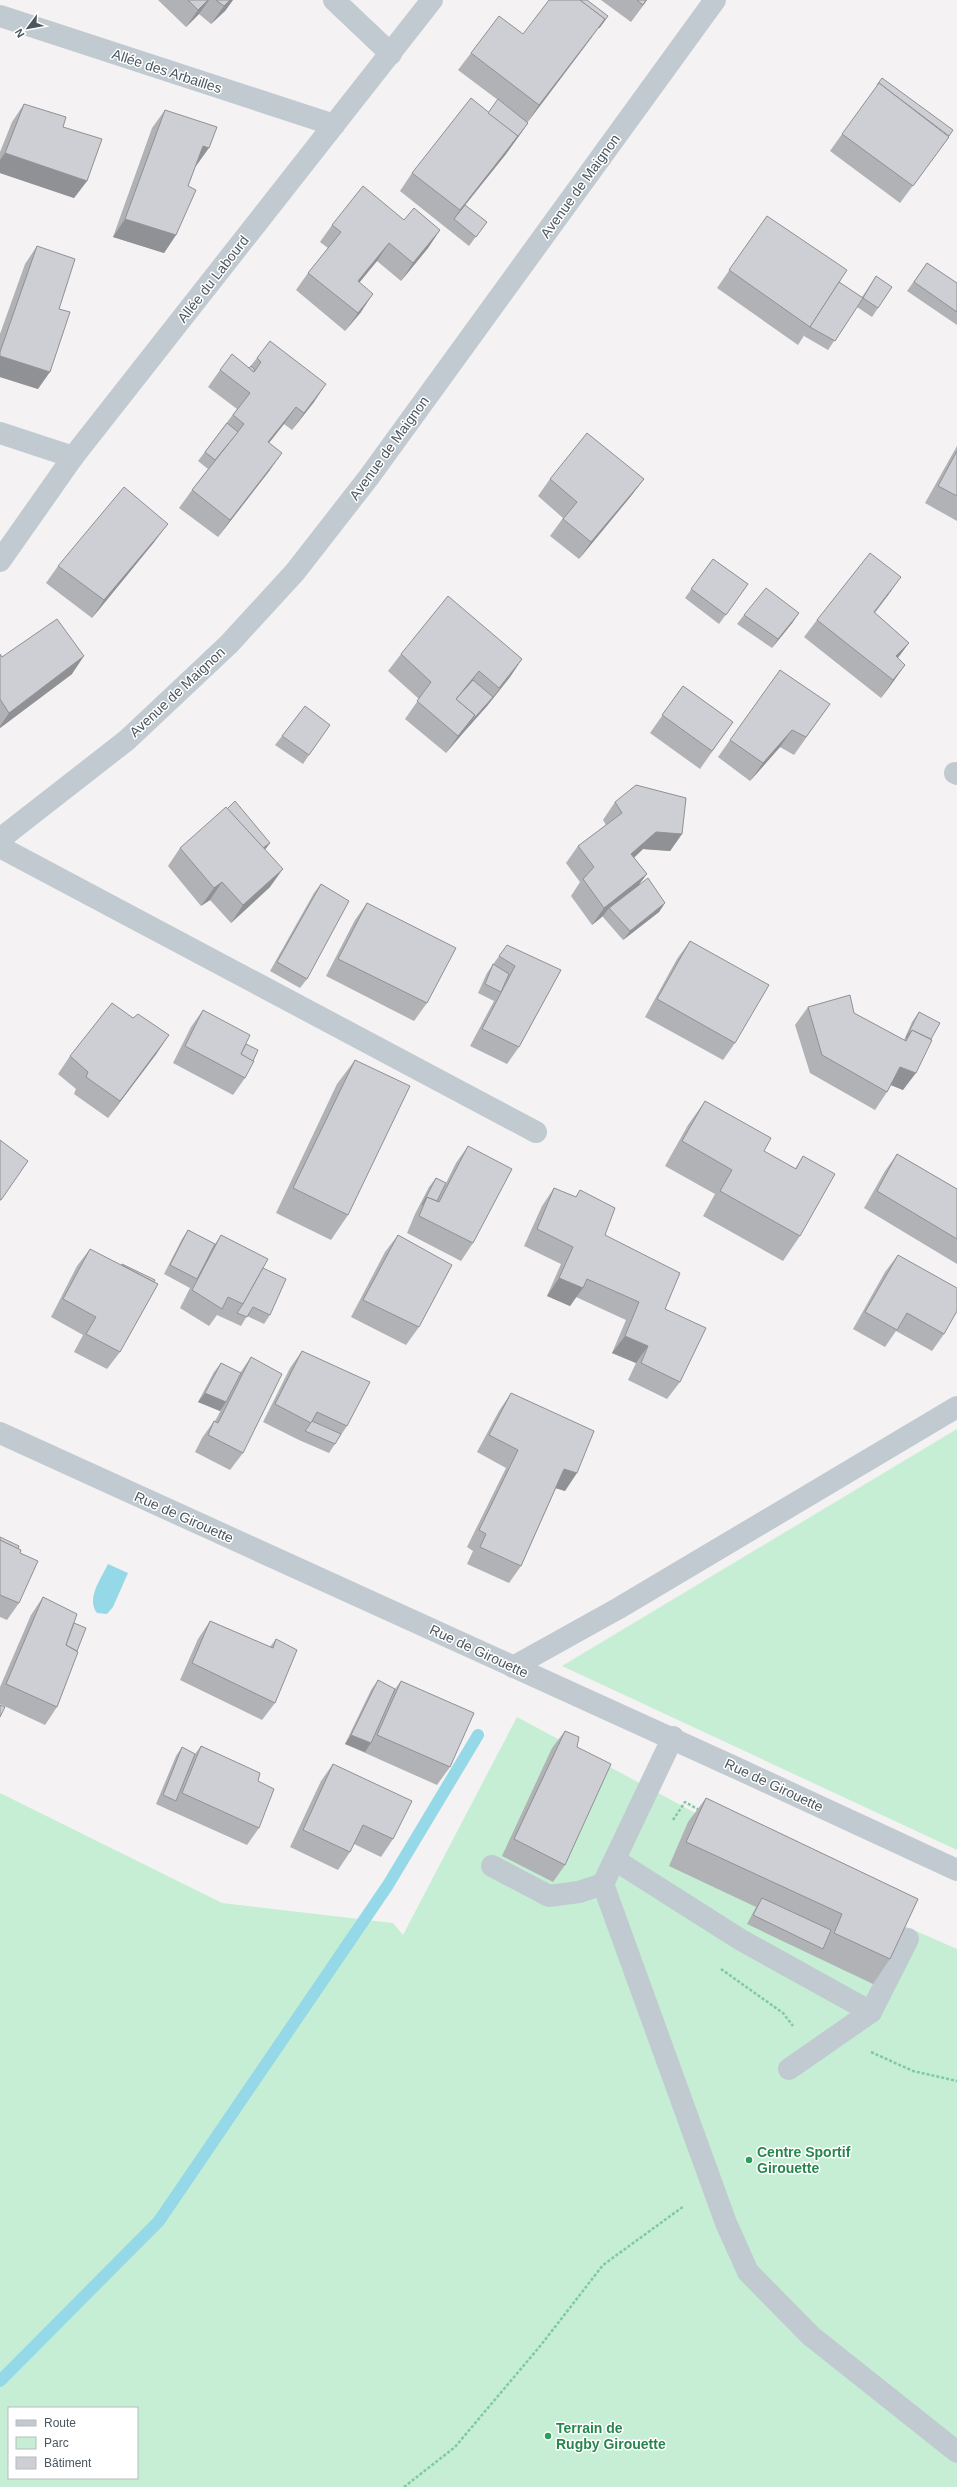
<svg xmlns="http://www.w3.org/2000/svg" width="957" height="2487" font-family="Helvetica,sans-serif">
	<rect width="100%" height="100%" fill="#f4f2f2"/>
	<g fill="#c5eed4" fill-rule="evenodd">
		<path d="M957,1429V1850L562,1666Z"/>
		<path d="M517,1717L909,1928L957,1949V2487H0V1793L222,1903L393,1923L403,1935ZM9,2408H137V2478H9Z"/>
	</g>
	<path fill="#95d8e8" d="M108,1564L128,1573L113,1607L107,1614L97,1613C86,1598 101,1579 108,1564Z"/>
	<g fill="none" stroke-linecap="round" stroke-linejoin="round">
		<path stroke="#95d8e8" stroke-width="12" d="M0,2381L159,2221L388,1885L478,1735"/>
		<g stroke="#7ecaa3" stroke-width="2.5" stroke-dasharray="3 2" stroke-linecap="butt">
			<path d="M673,1820L685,1802L699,1810"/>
			<path d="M721,1969L783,2013L793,2026"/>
			<path d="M871,2052L913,2071L957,2081"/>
			<path d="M404,2487L455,2447L541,2345L603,2265L684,2206"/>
		</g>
		<g stroke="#c1cad0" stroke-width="22">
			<path d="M334,0L391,54"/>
			<path d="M0,16L334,125"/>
			<path d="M0,433L73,457"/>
			<path d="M0,561L73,457L432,0"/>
			<path d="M955,773L957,774"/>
			<path d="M0,839L127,740L229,644L295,572L369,477L715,0"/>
			<path d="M0,847L536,1132"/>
			<path d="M0,1433C319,1578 639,1722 957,1870"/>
			<path d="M513,1667L619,1608L957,1407"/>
			<path d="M673,1737L603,1884L726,2223L748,2272L811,2336L957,2452"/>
			<path d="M615,1860L741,1940L871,2012"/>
			<path d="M492,1866L549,1896L579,1892L603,1884"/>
			<path d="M789,2069L871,2012L908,1939"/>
		</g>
	</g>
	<g fill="#b0b2b6">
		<path d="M158,0H233L225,11L211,24L199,14L186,27Z"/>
		<path d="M601,0H647L631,22Z"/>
		<path d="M523,34L592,37L527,123H528L522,132L506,154L465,205L480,231L469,246L400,191L412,173L488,113L498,100L458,70L471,53Z"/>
		<path d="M24,104L63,127L87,181L74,198L0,173V152L12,122Z"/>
		<path d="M165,110L196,166V165L188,186L176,235L164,253L113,237L152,128Z"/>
		<path d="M842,134L949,137L900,203L830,151Z"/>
		<path d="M767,216L839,282L862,297L876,276L878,308L872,317L857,307L828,350L804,336L805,334L798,345L717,288Z"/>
		<path d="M404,220L440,230L428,248L401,281L377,261L359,282L361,312L345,331L296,290L308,273L328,248L320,242L332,225Z"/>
		<path d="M37,246L59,309L38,389L0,377V334L25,264Z"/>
		<path d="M927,263L957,283V325L907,291Z"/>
		<path d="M257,358L314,402L292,430L284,424L269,443L270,470L218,537L179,508L192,490L208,469L198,461L237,409L208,387L220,370L249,368Z"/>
		<path d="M957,446V521L925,503Z"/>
		<path d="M550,479H644L631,496L579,559L550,536L563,518L538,496Z"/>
		<path d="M155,541L92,618L46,583L58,566Z"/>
		<path d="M713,559L748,584L719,624L685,598Z"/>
		<path d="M889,594L875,613L909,643L898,658L905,665L893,682L881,698L804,637L817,620Z"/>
		<path d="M744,615L793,622L772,648L737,624Z"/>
		<path d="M0,654L2,657L72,674L0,728Z"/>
		<path d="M401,654L522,659L510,677L487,706L463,733L446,753L405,719L419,699L388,671Z"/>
		<path d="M683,686L733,722L700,769L650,733Z"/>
		<path d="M830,704L794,755L780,747L750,781L718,757L730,740Z"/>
		<path d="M282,736L309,755L303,764L275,745Z"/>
		<path d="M615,802L682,834L670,851L643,849L634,858L647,874L639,884L665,903L659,912L623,940L603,917V916L592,925L571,896L580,882L566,863L578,846L606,825L603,820Z"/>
		<path d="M270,843L265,850L270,887L231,923L210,900L201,906L168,866L180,848Z"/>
		<path d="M321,884L307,979L300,988L270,971L314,893Z"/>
		<path d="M367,903L427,1003L414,1021L326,976L355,920Z"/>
		<path d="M690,941L735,1043L723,1060L645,1017L677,959Z"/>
		<path d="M499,956L561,970L519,1047L507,1064L470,1046L494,1001L478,993L487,973Z"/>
		<path d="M808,1007L854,1013L904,1040L912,1022L919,1012L903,1090L891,1085L887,1092L875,1110L810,1073L795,1025Z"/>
		<path d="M203,1010L245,1078L233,1095L173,1063L191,1027Z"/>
		<path d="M157,1053L108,1118L74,1094L76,1089L58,1074L70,1056Z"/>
		<path d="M355,1060L348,1215L331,1240L276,1213L337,1084Z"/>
		<path d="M705,1101L764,1151L795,1169L803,1156L800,1236L783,1261L703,1216L715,1194L665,1166L688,1125Z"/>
		<path d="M468,1146L473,1243L461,1261L407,1233L415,1214L429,1187L436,1178L446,1183L456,1163Z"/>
		<path d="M897,1154L957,1189V1264L864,1208L885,1171Z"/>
		<path d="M554,1188L576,1197L580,1190L605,1235L665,1309L680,1382L667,1399L628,1380L636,1363L612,1353L626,1320L576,1297L570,1306L547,1296L561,1264L524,1246L542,1206Z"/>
		<path d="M188,1230L215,1244L221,1235L263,1268L270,1315L264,1324L247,1316L241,1326L217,1315L209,1326L180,1308L190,1288L164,1274L182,1239Z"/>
		<path d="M398,1235L419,1327L406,1345L351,1317L385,1252Z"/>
		<path d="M90,1249L120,1352L107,1369L74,1352L83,1335L51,1317L77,1266Z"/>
		<path d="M898,1255L944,1334L932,1351L896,1331L885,1347L853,1329L885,1272Z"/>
		<path d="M302,1351L347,1426L329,1453L299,1440L263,1422L290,1368Z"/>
		<path d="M251,1357L243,1453L230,1470L195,1452L202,1438L214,1421H215L221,1410L220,1411L198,1402L214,1372L221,1363L240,1373Z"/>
		<path d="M511,1393L565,1491L556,1488L521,1566L509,1583L467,1564L473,1551L467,1547L506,1468L477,1452L499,1411Z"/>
		<path d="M0,1537L18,1549L20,1553L19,1603L7,1620L0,1617Z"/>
		<path d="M43,1597L74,1623L77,1651L57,1707L45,1725L0,1704V1687L31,1615Z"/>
		<path d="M210,1621L270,1647L276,1639L275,1703L262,1720L180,1680L198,1639Z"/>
		<path d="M378,1680L395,1689L401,1681L450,1767L437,1785L345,1744L371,1690Z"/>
		<path d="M565,1731L577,1747L565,1865L553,1882L502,1856L552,1748Z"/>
		<path d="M201,1746L258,1781L259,1828L247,1845L169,1810L156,1804L176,1756L182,1747L195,1754Z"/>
		<path d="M333,1764L393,1839L381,1857L354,1844L350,1852L338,1870L290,1847L321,1781Z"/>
		<path d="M706,1798L918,1899L890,1959L873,1984L747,1924L756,1907L669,1866L688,1822Z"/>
	</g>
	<g fill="#909194">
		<path d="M208,0H209L199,14L186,27L198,10Z"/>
		<path d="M230,0H233L225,11L211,24L224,6Z"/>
		<path d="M646,0H647L631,22L643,5Z"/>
		<path d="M608,16L592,37L527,123L539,105Z"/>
		<path d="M528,123L506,154L454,219L460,210Z"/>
		<path d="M203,146L209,148L196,166L191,163Z"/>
		<path d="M5,153L87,181L74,198L0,173V160Z"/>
		<path d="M125,219L176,235L164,253L113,237Z"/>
		<path d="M440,230L428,248L401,281L413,263Z"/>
		<path d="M389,243L377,261L346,299L358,281Z"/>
		<path d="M373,294L361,312L345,331L358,313Z"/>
		<path d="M0,356L50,372L38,389L0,377Z"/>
		<path d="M326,384L314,402L292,430L304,413Z"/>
		<path d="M296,407L284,424L256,459L268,442Z"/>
		<path d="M282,453L270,470L218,537L230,520Z"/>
		<path d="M644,479L631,496L579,559L591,542Z"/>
		<path d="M168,524L155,541L92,618L104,600Z"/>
		<path d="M901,577L889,594L861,629L874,612Z"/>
		<path d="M799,613L793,622L772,648L778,639Z"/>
		<path d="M909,643L896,660L884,674L896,656Z"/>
		<path d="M84,656L72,674L0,728V726L9,713Z"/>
		<path d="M522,659L510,677L487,706L463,733L446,753L458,736L475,715L493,697Z"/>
		<path d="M905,665L893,682L881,698L893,680Z"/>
		<path d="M479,671L466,689L451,708L456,699Z"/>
		<path d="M792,730L780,747L750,781L763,763Z"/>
		<path d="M656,832L682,834L670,851L643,849L619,871L631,854Z"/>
		<path d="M270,843L263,852L254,854Z"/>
		<path d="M283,869L270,887L231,923L243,905Z"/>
		<path d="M647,874L634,891L609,908L603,916L592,925L604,908Z"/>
		<path d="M222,882L210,900L201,906L214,888Z"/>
		<path d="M665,903L659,912L623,940L630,931Z"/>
		<path d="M169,1035L157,1053L108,1118L120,1101Z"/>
		<path d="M900,1067L916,1073L903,1090L888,1084Z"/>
		<path d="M559,1278L583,1288L570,1306L547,1296Z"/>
		<path d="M625,1336L648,1346L636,1363L612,1353Z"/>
		<path d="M205,1393L226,1402L220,1411L198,1402Z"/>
		<path d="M564,1469L577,1473L565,1491L552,1487Z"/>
		<path d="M351,1735L371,1743L365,1752L345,1744Z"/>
	</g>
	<g fill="#cdcfd4" stroke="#909194">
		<path d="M188,0H208L198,10Z"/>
		<path d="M216,0H230L224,6Z"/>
		<path d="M549,0H580L605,19L539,105L471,53L499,16L523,34Z"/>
		<path d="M580,0H587L608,16L599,28L605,19Z"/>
		<path d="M637,0H646L643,5Z"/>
		<path d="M882,78L953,130L949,136L879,83L877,85Z"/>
		<path d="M879,83L949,137L913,186L842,134Z"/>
		<path d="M471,98L518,136L460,210L412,173Z"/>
		<path d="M498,99L528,123L512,144L518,136L488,113Z"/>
		<path d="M24,104L66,117L63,127L102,139L87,181L5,153Z"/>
		<path d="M165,110L217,127L209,148L203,146L188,186L196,190L176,235L125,219Z"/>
		<path d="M363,186L404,220L414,208L440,230L413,263L389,243L358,281L373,294L358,313L308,273L341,232L332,225Z"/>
		<path d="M465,205L487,222L476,237L454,219Z"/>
		<path d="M767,216L847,270L810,327L729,270Z"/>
		<path d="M37,246L75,259L59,309L70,312L50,372L0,356V352Z"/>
		<path d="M927,263L957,283V312L914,282Z"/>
		<path d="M876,276L892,287L878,308L863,298L835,341L810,327L839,282L863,298Z"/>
		<path d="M270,341L326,384L304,413L296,407L268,442L282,453L230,520L192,490L244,424L233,415L250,393L220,370L232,354L254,372L261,362L257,358Z"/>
		<path d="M251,366L255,370L254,372L249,368Z"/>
		<path d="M227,423L238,432L215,460L205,452Z"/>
		<path d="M587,433L644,479L591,542L563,519L577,502L550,479Z"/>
		<path d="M957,451V496L938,486Z"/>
		<path d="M124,487L168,524L104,600L58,566Z"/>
		<path d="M870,553L901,577L874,612L909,643L896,656L905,665L893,680L817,620Z"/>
		<path d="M713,559L748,584L726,615L691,589Z"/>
		<path d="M766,588L799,613L778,639L744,615Z"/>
		<path d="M448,596L522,659L499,688L479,671L456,699L475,715L458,736L417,701L431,682L401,654Z"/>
		<path d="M57,619L84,656L9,713L0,699V654L2,657Z"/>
		<path d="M780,670L830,704L806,737L792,730L763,763L730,740Z"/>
		<path d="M473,680L493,697L469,724L475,715L456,699Z"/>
		<path d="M683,686L733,722L712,751L662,715Z"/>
		<path d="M305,706L330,725L309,755L282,736Z"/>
		<path d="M636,785L686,798L682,834L656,832L631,854L647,874L604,908L583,879L594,867L578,846L622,813L615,802Z"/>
		<path d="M235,801L270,843L263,848L227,809Z"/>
		<path d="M226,807L283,869L243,905L222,882L214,888L180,848Z"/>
		<path d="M648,878L665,903L630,931L609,908Z"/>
		<path d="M321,884L349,901L307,979L277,962Z"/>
		<path d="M367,903L456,948L427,1003L338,959Z"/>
		<path d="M690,941L769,985L735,1043L657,999Z"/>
		<path d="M507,945L561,970L519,1047L482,1029L515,966L499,956Z"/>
		<path d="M493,964L509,974L501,992L485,984Z"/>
		<path d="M850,995L854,1013L906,1041L912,1030L932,1040L916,1073L900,1067L887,1092L822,1055L808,1007Z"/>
		<path d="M112,1003L133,1018L138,1014L169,1035L120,1101L86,1077L88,1072L70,1056Z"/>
		<path d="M203,1010L250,1035L241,1054L254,1061L245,1078L185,1046Z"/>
		<path d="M919,1012L940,1023L931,1039L912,1030L906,1038Z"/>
		<path d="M246,1044L258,1050L253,1061L241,1054Z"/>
		<path d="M355,1060L410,1086L348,1215L293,1188Z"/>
		<path d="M705,1101L771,1138L764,1151L796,1169L803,1156L835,1174L800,1236L720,1191L732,1170L682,1141Z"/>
		<path d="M0,1140L28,1161L1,1200H0Z"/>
		<path d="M468,1146L512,1169L473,1243L419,1216L427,1197L439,1202Z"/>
		<path d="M897,1154L957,1189V1239L877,1191Z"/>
		<path d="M436,1178L446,1183L437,1201L427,1197L422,1205Z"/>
		<path d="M554,1188L576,1197L580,1190L615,1208L605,1235L680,1273L665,1309L706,1328L680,1382L641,1363L648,1346L625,1336L639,1302L587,1279L583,1288L559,1278L573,1247L537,1229Z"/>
		<path d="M188,1230L215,1244L197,1279L170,1265Z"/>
		<path d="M221,1235L268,1259L243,1304L228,1297L222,1309L192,1290Z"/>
		<path d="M398,1235L452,1265L419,1327L363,1300Z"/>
		<path d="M90,1249L158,1284L120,1352L86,1334L96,1317L63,1299Z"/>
		<path d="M898,1255L957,1288V1311L944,1334L907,1313L897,1330L865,1312Z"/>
		<path d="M122,1264L155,1280L154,1282L122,1265Z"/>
		<path d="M263,1268L286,1279L270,1315L253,1307L247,1317L237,1313L243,1304Z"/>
		<path d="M302,1351L370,1382L347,1426L317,1412L311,1423L275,1404Z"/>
		<path d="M251,1357L282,1374L243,1453L208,1435L214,1421L218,1423Z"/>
		<path d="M221,1363L241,1373L226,1402L205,1393Z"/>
		<path d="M511,1393L594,1431L577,1473L564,1469L521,1566L480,1547L486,1534L479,1530L518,1450L489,1435Z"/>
		<path d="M312,1421L341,1434L335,1444L305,1431Z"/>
		<path d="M0,1537L19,1546L18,1549L0,1540Z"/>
		<path d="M0,1540L21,1550L20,1553L38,1561L19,1603L0,1595Z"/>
		<path d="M43,1597L77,1614L66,1645L78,1652L57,1707L6,1684Z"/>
		<path d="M210,1621L273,1648L276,1639L297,1650L275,1703L192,1663Z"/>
		<path d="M74,1623L86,1628L77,1651L66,1645Z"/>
		<path d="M378,1680L395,1689L371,1743L351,1735Z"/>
		<path d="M401,1681L474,1713L450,1767L377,1735Z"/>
		<path d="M0,1705L5,1707L0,1717Z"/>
		<path d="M565,1731L579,1737L577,1747L611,1764L565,1865L514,1839Z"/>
		<path d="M201,1746L260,1773L258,1781L274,1789L259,1828L182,1793Z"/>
		<path d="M182,1747L195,1754L176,1801L163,1795Z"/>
		<path d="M333,1764L412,1801L393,1839L363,1825L350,1852L303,1830Z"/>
		<path d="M706,1798L918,1899L890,1959L834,1933L842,1914L686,1842Z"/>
		<path d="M762,1898L831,1930L823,1949L753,1915Z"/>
	</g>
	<g fill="#2e9e5b" stroke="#fff" stroke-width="1.5">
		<circle cx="749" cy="2160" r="4"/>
		<circle cx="548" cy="2436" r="4"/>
	</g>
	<g text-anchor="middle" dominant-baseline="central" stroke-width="3" stroke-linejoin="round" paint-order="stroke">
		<g font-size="14" fill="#4b565f" stroke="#fff">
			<text transform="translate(167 71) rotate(18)">Allée des Arbailles</text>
			<text transform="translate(580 186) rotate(-54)">Avenue de Maignon</text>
			<text transform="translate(213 279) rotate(-52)">Allée du Labourd</text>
			<text transform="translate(389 448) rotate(-54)">Avenue de Maignon</text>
			<text transform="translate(177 692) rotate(-43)">Avenue de Maignon</text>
			<text transform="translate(184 1517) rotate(24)">Rue de Girouette</text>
			<text transform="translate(479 1651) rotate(25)">Rue de Girouette</text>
			<text transform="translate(774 1785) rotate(25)">Rue de Girouette</text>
		</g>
		<g font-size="14" font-weight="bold" fill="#27864d" stroke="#fff" text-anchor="start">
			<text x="757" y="2152">Centre Sportif<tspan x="757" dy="16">Girouette</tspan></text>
			<text x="556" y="2428">Terrain de<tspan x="556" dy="16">Rugby Girouette</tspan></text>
		</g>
	</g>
	<rect x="8" y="2407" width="130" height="72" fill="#ffffff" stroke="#b7bbbf"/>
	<rect x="16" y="2420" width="20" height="6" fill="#c1cad0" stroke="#b7bbbf"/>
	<text x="44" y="2427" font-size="12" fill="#4b565f">Route</text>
	<rect x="16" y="2437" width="20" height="12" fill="#c5eed4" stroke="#b7bbbf"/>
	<text x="44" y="2447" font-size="12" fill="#4b565f">Parc</text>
	<rect x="16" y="2457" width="20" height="12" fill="#cdcfd4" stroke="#b7bbbf"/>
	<text x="44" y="2467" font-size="12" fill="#4b565f">Bâtiment</text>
	<g transform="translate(28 28) rotate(238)" stroke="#ffffff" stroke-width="3" paint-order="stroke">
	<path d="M0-3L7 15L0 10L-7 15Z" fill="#4b565f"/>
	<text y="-6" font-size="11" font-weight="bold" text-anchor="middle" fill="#4b565f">N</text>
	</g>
</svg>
